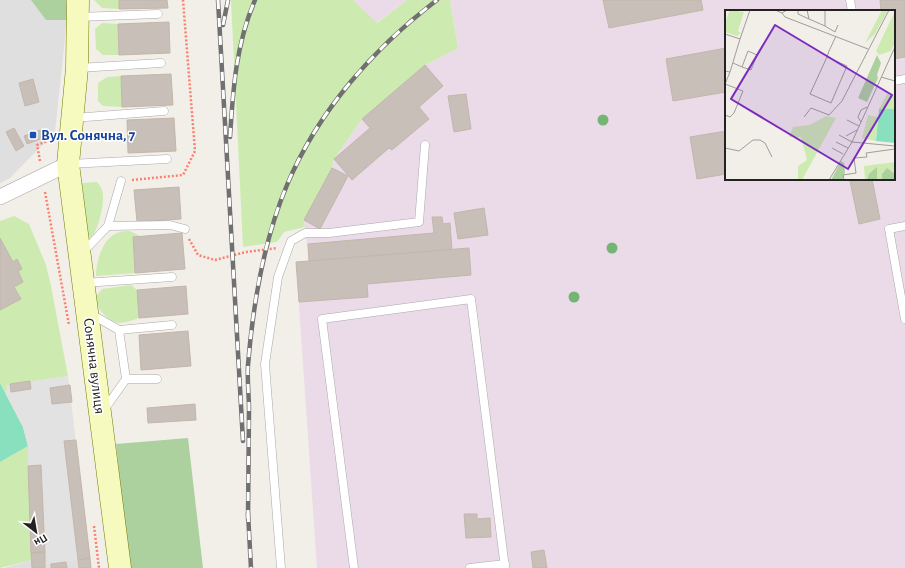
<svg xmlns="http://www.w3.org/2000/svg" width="905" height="568" font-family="'Alegreya Sans',sans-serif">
	<rect width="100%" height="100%" fill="#f2efe9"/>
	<g fill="#e0dfdf">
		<path d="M0,0H66L67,20L55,132L10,178L0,183Z"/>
		<path d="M90,558L91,568H4L32,560Z"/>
	</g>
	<g fill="#ebdbe8" fill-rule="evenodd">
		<path d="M353,0H407L376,23Z"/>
		<path d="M450,0H905V568H317L296,262L309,261L304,220L332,168L334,159L362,119L425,65L458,47ZM726,11H894V179H726Z"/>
	</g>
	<g fill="#cdebb0">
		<path d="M94,0H119V9L102,8Z"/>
		<path d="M231,0H353L377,23L407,0H450L458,48L425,65L362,119L334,159L332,168L304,220L305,227L284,232L277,242L243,247Z"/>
		<path d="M102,23L118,24L119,55H103L96,49L95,29Z"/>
		<path d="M121,76L122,107L103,106L98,101V83L107,77Z"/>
		<path d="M97,182C99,184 101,187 102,190C106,201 98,230 91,239L84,229L82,183Z"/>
		<path d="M14,216L29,224L46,265L51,286L68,376L8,385L6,394L0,383V221Z"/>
		<path d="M130,231L142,237H133L135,273L96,276C96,262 102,239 117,233C121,231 126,231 130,231Z"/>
		<path d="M131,285L137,290L139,318C133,320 125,323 119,323C107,321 98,309 94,299L102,289Z"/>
		<path d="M28,446L32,560L0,568V462Z"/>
	</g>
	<g fill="#add19e">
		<path d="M31,0H66L67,20H46Z"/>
		<path d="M188,438L203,568H129L116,444Z"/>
	</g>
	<path fill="#88e0be" d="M0,383L23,427L28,446L0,462Z"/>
	<path fill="#e2e2e2" d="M68,376L90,558L51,564H45V552L31,553L28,446L23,427L6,394L7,385Z"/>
	<g fill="#c7bfb8" stroke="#c4b6ab">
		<path d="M119,0H167L168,8L119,9Z"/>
		<path d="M603,0H701L703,10L609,28Z"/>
		<path d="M880,0H905V57L894,59V11H881Z"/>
		<path d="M169,22L170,53L119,55L118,24Z"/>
		<path d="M726,48V92L673,101L666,59Z"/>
		<path d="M425,65L443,86L419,107L429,119L392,150L389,148L352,180L334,159L370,128L362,119Z"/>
		<path d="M171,74L173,105L122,107L121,76Z"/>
		<path d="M33,79L39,102L25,106L19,83Z"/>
		<path d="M466,94L471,129L454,132L448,96Z"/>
		<path d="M174,118L176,151L128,153L127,120Z"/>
		<path d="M14,128L24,146L16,151L6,132Z"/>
		<path d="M43,129L46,137L27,144L24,136Z"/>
		<path d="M726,131V174L697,179L690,137Z"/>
		<path d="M332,168L348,176L320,229L304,220Z"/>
		<path d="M861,179H872L880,219L859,224L850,181Z"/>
		<path d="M179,187L181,219L137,222L134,190Z"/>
		<path d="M484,208L488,235L458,239L454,213Z"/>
		<path d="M432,217H442L443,224L450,223L452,250L309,261L308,244L434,233Z"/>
		<path d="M182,233L185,269L135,273L133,237Z"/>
		<path d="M0,238L13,262L17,259L22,269L18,271L23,282L14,287L21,299L0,310Z"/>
		<path d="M469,248L471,275L367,284L368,297L299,302L296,262Z"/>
		<path d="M186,286L188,314L139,318L137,290Z"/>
		<path d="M188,331L191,366L141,370L139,335Z"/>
		<path d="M30,381L31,389L11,392L10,384Z"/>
		<path d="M70,385L72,402L52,404L50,388Z"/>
		<path d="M195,404L196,420L148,423L147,408Z"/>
		<path d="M76,440L90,558L78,560L64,441Z"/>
		<path d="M41,465L45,552L31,553L28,466Z"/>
		<path d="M464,514H477V519L490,518L491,537L466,538Z"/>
		<path d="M544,550L547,568H533L531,552Z"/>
		<path d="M45,552V568H32L31,553Z"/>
		<path d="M90,558L91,568H79L78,560Z"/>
		<path d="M66,562L67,568H51V564Z"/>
	</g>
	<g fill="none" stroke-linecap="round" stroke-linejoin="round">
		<g stroke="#a9a9a9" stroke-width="9">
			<g id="lane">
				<path d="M850,0L852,11"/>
				<path d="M78,17L158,14"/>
				<path d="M78,68L161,63"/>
				<path d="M894,81L905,79"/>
				<path d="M73,118L164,111"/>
				<path d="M69,164L167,159"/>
				<path d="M108,226L170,225L185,229"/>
				<path d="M905,226L889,229L905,319"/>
				<path d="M83,252L108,226L121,181"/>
				<path d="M84,283L172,277"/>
				<path d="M89,313L119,330L126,379L104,410"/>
				<path d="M119,330L172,325"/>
				<path d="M126,379H157"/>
				<path d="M281,568L265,364L278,277L291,241L305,233H329L419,222L425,145"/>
				<path d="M354,568L322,319L471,299L505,568"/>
				<path d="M470,568L505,564"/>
			</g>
		</g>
		<g stroke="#a9a9a9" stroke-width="16">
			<path id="street" d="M0,197L68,164"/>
		</g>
		<g stroke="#707d05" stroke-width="23">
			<path id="secondary" d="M78,0L77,68L68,164L120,568"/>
		</g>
		<g stroke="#fa8072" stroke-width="2.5" stroke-dasharray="2 2" stroke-linecap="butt">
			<path d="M40,161L37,145L53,139"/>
			<path d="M132,180L183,175L195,151L183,0"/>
			<path d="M45,192L69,325"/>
			<path d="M189,239L198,255L215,260L246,252L277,248"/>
			<path d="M94,526L99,568"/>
		</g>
		<use href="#lane" stroke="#fff" stroke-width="8"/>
		<use href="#street" stroke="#fff" stroke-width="15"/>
		<use href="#secondary" stroke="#f7fabf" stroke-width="22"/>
		<g stroke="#707070" stroke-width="4.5">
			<g id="rail">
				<path d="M218,0L243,441"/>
				<path d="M223,25L228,0"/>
				<path d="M230,137C233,89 236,44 255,0"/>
				<path d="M248,513L251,568"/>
				<path d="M248,519C248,483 249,446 249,410C249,395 247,380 248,365C253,304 263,242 287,185C318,111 374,48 437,0"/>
			</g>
		</g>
		<use href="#rail" stroke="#fff" stroke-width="3" stroke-dasharray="9" stroke-linecap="butt"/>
	</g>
	<g fill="#74b475">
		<circle cx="603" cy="120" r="5.5"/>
		<circle cx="612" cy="248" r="5.5"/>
		<circle cx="574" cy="297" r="5.5"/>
	</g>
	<rect fill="#1a4fb4" stroke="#fff" stroke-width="1.5" x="29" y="131" width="8" height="8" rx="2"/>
	<g text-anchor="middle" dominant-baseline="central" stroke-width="3" stroke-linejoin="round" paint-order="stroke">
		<g font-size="15" font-weight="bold" fill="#164399" stroke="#fff" text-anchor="start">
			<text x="41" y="135">Вул. Сонячна, 7</text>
		</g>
		<g font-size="15" fill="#222" stroke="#fff">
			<text transform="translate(94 366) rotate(83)">Сонячна вулиця</text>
		</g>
	</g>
	<g transform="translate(725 10)">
		<rect width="170" height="170" fill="#f2efe9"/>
		<path d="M5,0L19,2L13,21L16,23L12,26L0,22V12ZM157,0H163L150,24L140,33ZM170,1V32L166,41L154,45L151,41ZM162,84L170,86V99H154ZM143,105L153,107L151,131L137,128ZM101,106L111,108L77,170H73V156L82,150L76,127H64L68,117L85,115ZM170,152V170H140L139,156Z" fill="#cdebb0"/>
		<path d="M152,45L156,53L152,65L153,68L142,92L133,88ZM116,151L119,153L120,162L117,170H106ZM152,157V170H142L144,164ZM162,158L170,164V170H157V164Z" fill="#add19e"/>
		<path d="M154,99H170V133L151,131Z" fill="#88e0be"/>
		<path fill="none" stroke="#9f9d99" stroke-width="1" d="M50,0L57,3L62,0M73,0V4L84,9M82,0L84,9L100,16M100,0V16L110,22L113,15M57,3L60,7L143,39M0,24L15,29L25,0M102,47L122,56L106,93L85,84L102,47L104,41L111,26M8,53L17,57L26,60L32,45L23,41L17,57M0,61L5,62L15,29M156,67L170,71M0,105L5,107L9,103L18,81L0,74L5,62M79,107L86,98L104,105L117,91L164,0M122,110L134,116M136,112L133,107L136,100L142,97M114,125L127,132L170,136M121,126L132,120M111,132L123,138M0,138L14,141L28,130H35L40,133L47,147M107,138L118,144M104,170L127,132L170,37M119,170L118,165L131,163L129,148L142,147L141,143L170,139"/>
		<path fill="#7b2cbf" fill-opacity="0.15" stroke="#7b2cbf" stroke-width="2" d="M50,15L167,85L123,159L6,89Z"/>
		<rect width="170" height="170" fill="none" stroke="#222" stroke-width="2"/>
	</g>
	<g transform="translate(36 532) rotate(149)" stroke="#ffffff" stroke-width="3" paint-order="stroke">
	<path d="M0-3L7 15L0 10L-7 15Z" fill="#222222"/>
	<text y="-6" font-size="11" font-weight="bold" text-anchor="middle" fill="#222222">Пн</text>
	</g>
</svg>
